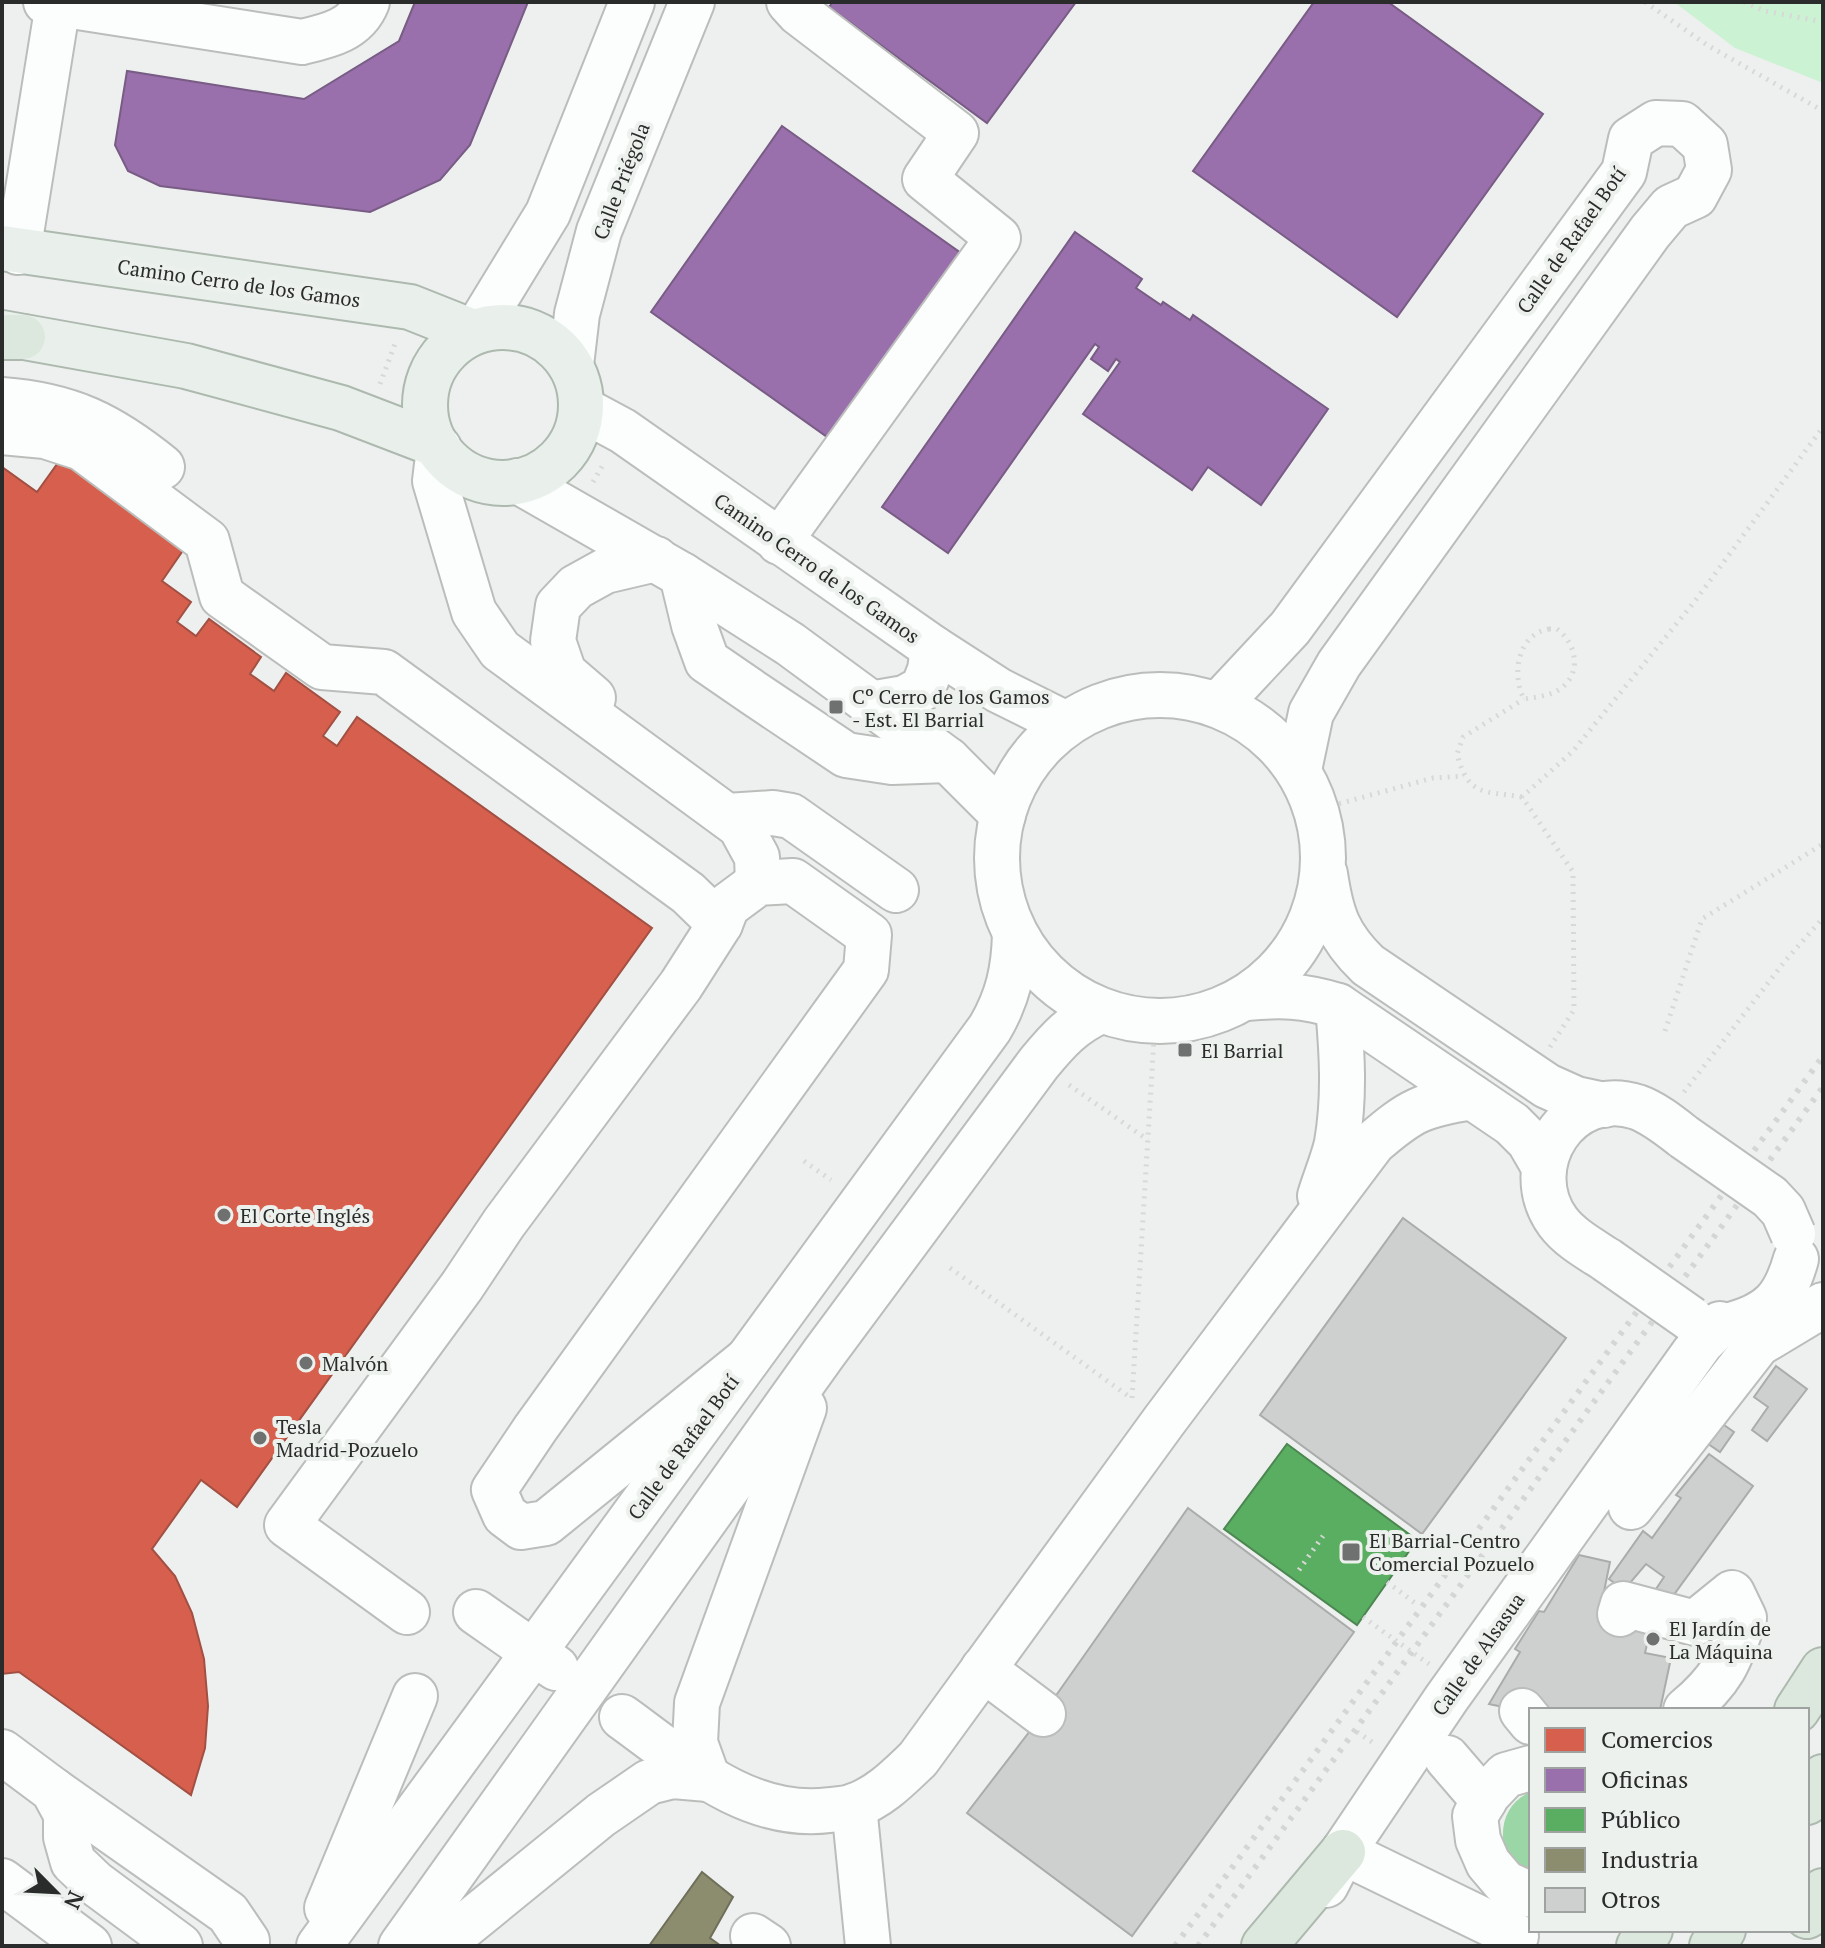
<svg xmlns="http://www.w3.org/2000/svg" width="1825" height="1948" font-family="'PT Serif',serif">
	<rect width="100%" height="100%" fill="#eef0ef"/>
	<path fill="#cbf2d2" d="M1674,2H1823V83L1735,48Z"/>
	<path fill="#9bd6a6" d="M1531,1792V1875C1493,1862 1494,1805 1531,1792Z"/>
	<path fill="#d6604d" stroke="#a25043" stroke-width="2" d="M60,460L184,549L162,581L191,602L177,622L196,636L209,619L261,657L250,674L274,691L286,673L340,712L323,736L337,746L357,717L652,928L237,1507L201,1480L152,1549L175,1576L192,1613L204,1659L208,1706L205,1748L191,1795L19,1672L2,1674V467L37,492Z"/>
	<g fill="#9970ab" stroke="#785c85" stroke-width="2">
		<path d="M415,2H528L470,145L440,180L370,212L160,186L128,171L115,145L127,71L304,99L399,41Z"/>
		<path d="M833,2H1076L987,123L829,7Z"/>
		<path d="M1314,2H1388L1543,114L1397,317L1193,171Z"/>
		<path d="M782,126L968,258L837,444L651,312Z"/>
		<path d="M1075,232L1142,279L1136,288L1161,305L1163,302L1190,320L1193,315L1328,409L1261,505L1208,467L1192,490L1083,414L1120,362L1116,359L1108,371L1091,359L1099,347L1095,344L948,553L882,507Z"/>
	</g>
	<path fill="#5aae61" stroke="#4c8751" stroke-width="2" d="M1287,1444L1417,1540L1357,1625L1224,1529Z"/>
	<path fill="#8c8c6e" stroke="#6f6f5a" stroke-width="2" d="M702,1872L733,1897L710,1938L721,1946H649Z"/>
	<g fill="#ced0cf" stroke="#aaacab" stroke-width="2">
		<path d="M1403,1218L1566,1338L1422,1534L1260,1415Z"/>
		<path d="M1776,1366L1807,1389L1767,1441L1752,1430L1768,1407L1754,1397Z"/>
		<path d="M1714,1418L1734,1432L1720,1452L1701,1439Z"/>
		<path d="M1709,1454L1753,1486L1670,1600L1656,1589L1664,1577L1646,1564L1624,1590L1609,1579L1643,1531L1652,1538L1681,1498L1676,1495Z"/>
		<path d="M1188,1508L1354,1632L1132,1936L967,1813L1043,1714Z"/>
		<path d="M1579,1555L1610,1562L1599,1616L1651,1627L1645,1653L1671,1658L1660,1710L1522,1711L1489,1704L1520,1652L1515,1649L1539,1611L1544,1612Z"/>
	</g>
	<g fill="none" stroke-linecap="round" stroke-linejoin="round">
		<g stroke="#bbbdbb" stroke-width="48">
			<g id="minor">
				<path d="M46,2L302,42C328,36 356,30 367,2"/>
				<path d="M18,252L58,4"/>
				<path d="M476,331L548,213L632,2"/>
				<path d="M571,365L577,314L599,231L692,2"/>
				<path d="M2,400C70,405 110,425 162,467"/>
				<path d="M582,409L623,431L933,648L998,690L1066,724"/>
				<path d="M2,432L45,436L82,448L207,541L222,596L322,667L384,672L688,893L720,924"/>
				<path d="M439,448L435,481L474,612L500,650L740,826L757,857L758,883"/>
				<path d="M518,481L682,575L790,644L948,760L1003,815"/>
				<path d="M779,542L998,238L925,179L956,133L799,13L789,2"/>
				<path d="M682,575L694,625L707,661L752,692L846,755L892,762L948,760"/>
				<circle cx="1160" cy="858" r="163"/>
				<path d="M593,698L564,673L553,641L558,606L576,587L605,571L656,559"/>
				<path d="M870,704L905,698L923,688L930,670L933,648"/>
				<path d="M1219,704L1290,628L1624,172L1631,139L1656,123L1682,124L1705,145L1709,170L1695,196L1671,207L1650,232L1339,664L1311,713L1299,770"/>
				<path d="M727,816L773,813L791,816L896,890"/>
				<path d="M1325,874C1331,915 1338,936 1368,965L1547,1086L1576,1099L1604,1105"/>
				<path d="M1246,998C1281,995 1303,995 1338,1006L1512,1124L1529,1141L1544,1167"/>
				<path d="M1320,1196C1325,1179 1333,1161 1337,1143C1345,1096 1342,1052 1338,1006"/>
				<path d="M1607,1260C1590,1249 1570,1238 1558,1222C1517,1166 1569,1085 1637,1107C1654,1113 1670,1126 1684,1137"/>
				<path d="M1731,1325C1771,1314 1785,1298 1796,1259"/>
				<path d="M1631,1507L1758,1344L1823,1305"/>
				<path d="M407,1612L287,1525L462,1286L504,1223L681,985L720,924L727,906L758,883L793,881L869,935L866,970L535,1429L494,1490L505,1515L521,1527L546,1523L747,1360"/>
				<path d="M476,1612L556,1668"/>
				<path d="M1620,1614L1623,1604L1695,1623L1732,1593L1744,1618C1730,1661 1722,1680 1686,1710"/>
				<path d="M983,1669L1043,1714"/>
				<path d="M1522,1711L1531,1722"/>
				<path d="M622,1717C683,1761 749,1821 830,1810C837,1809 847,1809 854,1806C880,1797 899,1777 918,1759L1164,1421L1373,1143C1411,1110 1422,1105 1472,1097"/>
				<path d="M2,1752L53,1790L66,1814V1837L73,1862L95,1883L180,1946"/>
				<path d="M1447,1758L1484,1801"/>
				<path d="M1531,1768L1506,1775L1488,1794L1475,1816L1478,1840L1488,1863L1505,1883L1531,1895"/>
				<path d="M53,1790L228,1913L247,1941V1946"/>
				<path d="M854,1806L868,1946"/>
				<path d="M1343,1852L1516,1936"/>
				<path d="M2,1881L89,1946"/>
				<path d="M1326,1885L1343,1852L1446,1699L1701,1343L1720,1324"/>
				<path d="M327,1908L415,1696"/>
				<path d="M753,1936L768,1946"/>
				<path d="M319,1946L990,1028C1008,997 1014,970 1015,934"/>
				<path d="M401,1946L824,1353L1039,1063C1058,1040 1073,1023 1101,1011"/>
				<path d="M440,1946L601,1815L649,1782L673,1776L708,1779L695,1743L697,1703L804,1408"/>
			</g>
		</g>
		<g stroke="#adb9af" stroke-width="48">
			<g id="major">
				<path d="M2,248L410,307L473,332"/>
				<circle cx="503" cy="405" r="78"/>
				<path d="M2,333L186,366L341,408L435,444"/>
			</g>
		</g>
		<g stroke="#adb9af" stroke-width="48">
			<g id="highway">
				<path d="M2,337H23"/>
				<path d="M1797,1710L1823,1670"/>
				<path d="M1807,1802L1823,1777"/>
				<path d="M1807,1916L1823,1891"/>
				<path d="M1264,1946L1343,1852"/>
				<path d="M1639,1946L1650,1930"/>
				<path d="M1712,1946L1723,1930"/>
			</g>
		</g>
		<g stroke="#d7d8d7" stroke-width="5" stroke-dasharray="2 6" stroke-linecap="butt">
			<path d="M1645,2L1707,45L1823,111"/>
			<path d="M1744,2L1765,11L1823,22"/>
			<path d="M380,384L396,341"/>
			<path d="M593,482L604,463"/>
			<path d="M1549,629H1557C1576,643 1583,673 1560,689C1550,696 1536,697 1524,699C1511,674 1518,634 1549,629Z"/>
			<path d="M1522,797C1483,791 1468,796 1457,754L1463,737L1524,699"/>
			<path d="M1316,810L1433,778L1464,776"/>
			<path d="M1665,1031L1702,919L1823,844"/>
			<path d="M1550,1047L1574,1010L1573,872L1522,797L1573,751L1695,601L1823,427"/>
			<path d="M1069,1085L1148,1140"/>
			<path d="M1684,1092L1785,961L1823,918"/>
			<path d="M804,1161L831,1180"/>
			<path d="M950,1268L1131,1398"/>
			<path d="M1132,1398L1155,1022"/>
			<path d="M1299,1570L1323,1536"/>
			<path d="M1387,1582L1415,1603"/>
			<path d="M1363,1617L1395,1640"/>
			<path d="M1357,1732L1372,1742"/>
		</g>
		<use href="#minor" stroke="#fcfdfd" stroke-width="44"/>
		<use href="#major" stroke="#e9f0eb" stroke-width="44"/>
		<use href="#highway" stroke="#dce8de" stroke-width="44"/>
		<g stroke="#d4d5d4" stroke-width="6" stroke-dasharray="4 8" stroke-linecap="butt">
			<path d="M1175,1946L1823,1056"/>
			<path d="M1198,1946L1823,1087"/>
		</g>
		<g stroke="#bbbdbb" stroke-width="48" stroke-linecap="butt">
			<g id="minor-bridge">
				<path d="M1684,1137L1770,1197L1783,1211L1793,1234"/>
				<path d="M1607,1260L1691,1319"/>
			</g>
		</g>
		<path stroke="#d7d8d7" stroke-width="5" stroke-dasharray="2 6" stroke-linecap="butt" d="M1395,1640L1429,1664"/>
		<use href="#minor-bridge" stroke="#fcfdfd" stroke-width="44"/>
	</g>
	<g fill="#6f7170" stroke="#edf1ee" stroke-width="3">
		<rect x="828" y="699" width="16" height="16" rx="4"/>
		<rect x="1177" y="1042" width="16" height="16" rx="4"/>
		<circle cx="224" cy="1215" r="8"/>
		<circle cx="306" cy="1363" r="8"/>
		<circle cx="260" cy="1438" r="8"/>
		<rect x="1341" y="1542" width="20" height="20" rx="4"/>
		<circle cx="1653" cy="1639" r="8"/>
	</g>
	<g text-anchor="middle" dominant-baseline="central" stroke-width="8" stroke-linejoin="round" paint-order="stroke">
		<g font-size="20" fill="#2a2c2b" stroke="#edf1ee">
			<text transform="translate(621 181) rotate(-69)">Calle Priégola</text>
			<text transform="translate(1571 240) rotate(-55)">Calle de Rafael Botí</text>
			<text transform="translate(239 283) rotate(8)">Camino Cerro de los Gamos</text>
			<text transform="translate(817 568) rotate(35)">Camino Cerro de los Gamos</text>
			<text transform="translate(683 1447) rotate(-54)">Calle de Rafael Botí</text>
			<text transform="translate(1478 1654) rotate(-55)">Calle de Alsasua</text>
		</g>
		<g font-size="20" fill="#2a2c2b" stroke="#edf1ee" text-anchor="start">
			<text x="852" y="696">Cº Cerro de los Gamos<tspan x="852" dy="23">- Est. El Barrial</tspan></text>
			<text x="1201" y="1050">El Barrial</text>
			<text x="240" y="1215">El Corte Inglés</text>
			<text x="322" y="1363">Malvón</text>
			<text x="276" y="1426">Tesla<tspan x="276" dy="23">Madrid-Pozuelo</tspan></text>
			<text x="1369" y="1540">El Barrial-Centro<tspan x="1369" dy="23">Comercial Pozuelo</tspan></text>
			<text x="1669" y="1628">El Jardín de<tspan x="1669" dy="23">La Máquina</tspan></text>
		</g>
	</g>
	<rect width="1825" height="1948" fill="none" stroke="#2a2c2b" stroke-width="8"/>
	<rect x="1529" y="1708" width="280" height="224" fill="#edf1ee" stroke="#9fa2a0" stroke-width="2"/>
	<rect x="1545" y="1728" width="40" height="24" fill="#d6604d" stroke="#9fa2a0" stroke-width="2"/>
	<text x="1601" y="1748" font-size="24" fill="#2a2c2b">Comercios</text>
	<rect x="1545" y="1768" width="40" height="24" fill="#9970ab" stroke="#9fa2a0" stroke-width="2"/>
	<text x="1601" y="1788" font-size="24" fill="#2a2c2b">Oficinas</text>
	<rect x="1545" y="1808" width="40" height="24" fill="#5aae61" stroke="#9fa2a0" stroke-width="2"/>
	<text x="1601" y="1828" font-size="24" fill="#2a2c2b">Público</text>
	<rect x="1545" y="1848" width="40" height="24" fill="#8c8c6e" stroke="#9fa2a0" stroke-width="2"/>
	<text x="1601" y="1868" font-size="24" fill="#2a2c2b">Industria</text>
	<rect x="1545" y="1888" width="40" height="24" fill="#ced0cf" stroke="#9fa2a0" stroke-width="2"/>
	<text x="1601" y="1908" font-size="24" fill="#2a2c2b">Otros</text>
	<g transform="translate(56 1892) rotate(114)" stroke="#edf1ee" stroke-width="6" paint-order="stroke">
	<path d="M0-6L14 30L0 20L-14 30Z" fill="#2a2c2b"/>
	<text y="-12" font-size="22" font-weight="bold" text-anchor="middle" fill="#2a2c2b">N</text>
	</g>
</svg>
